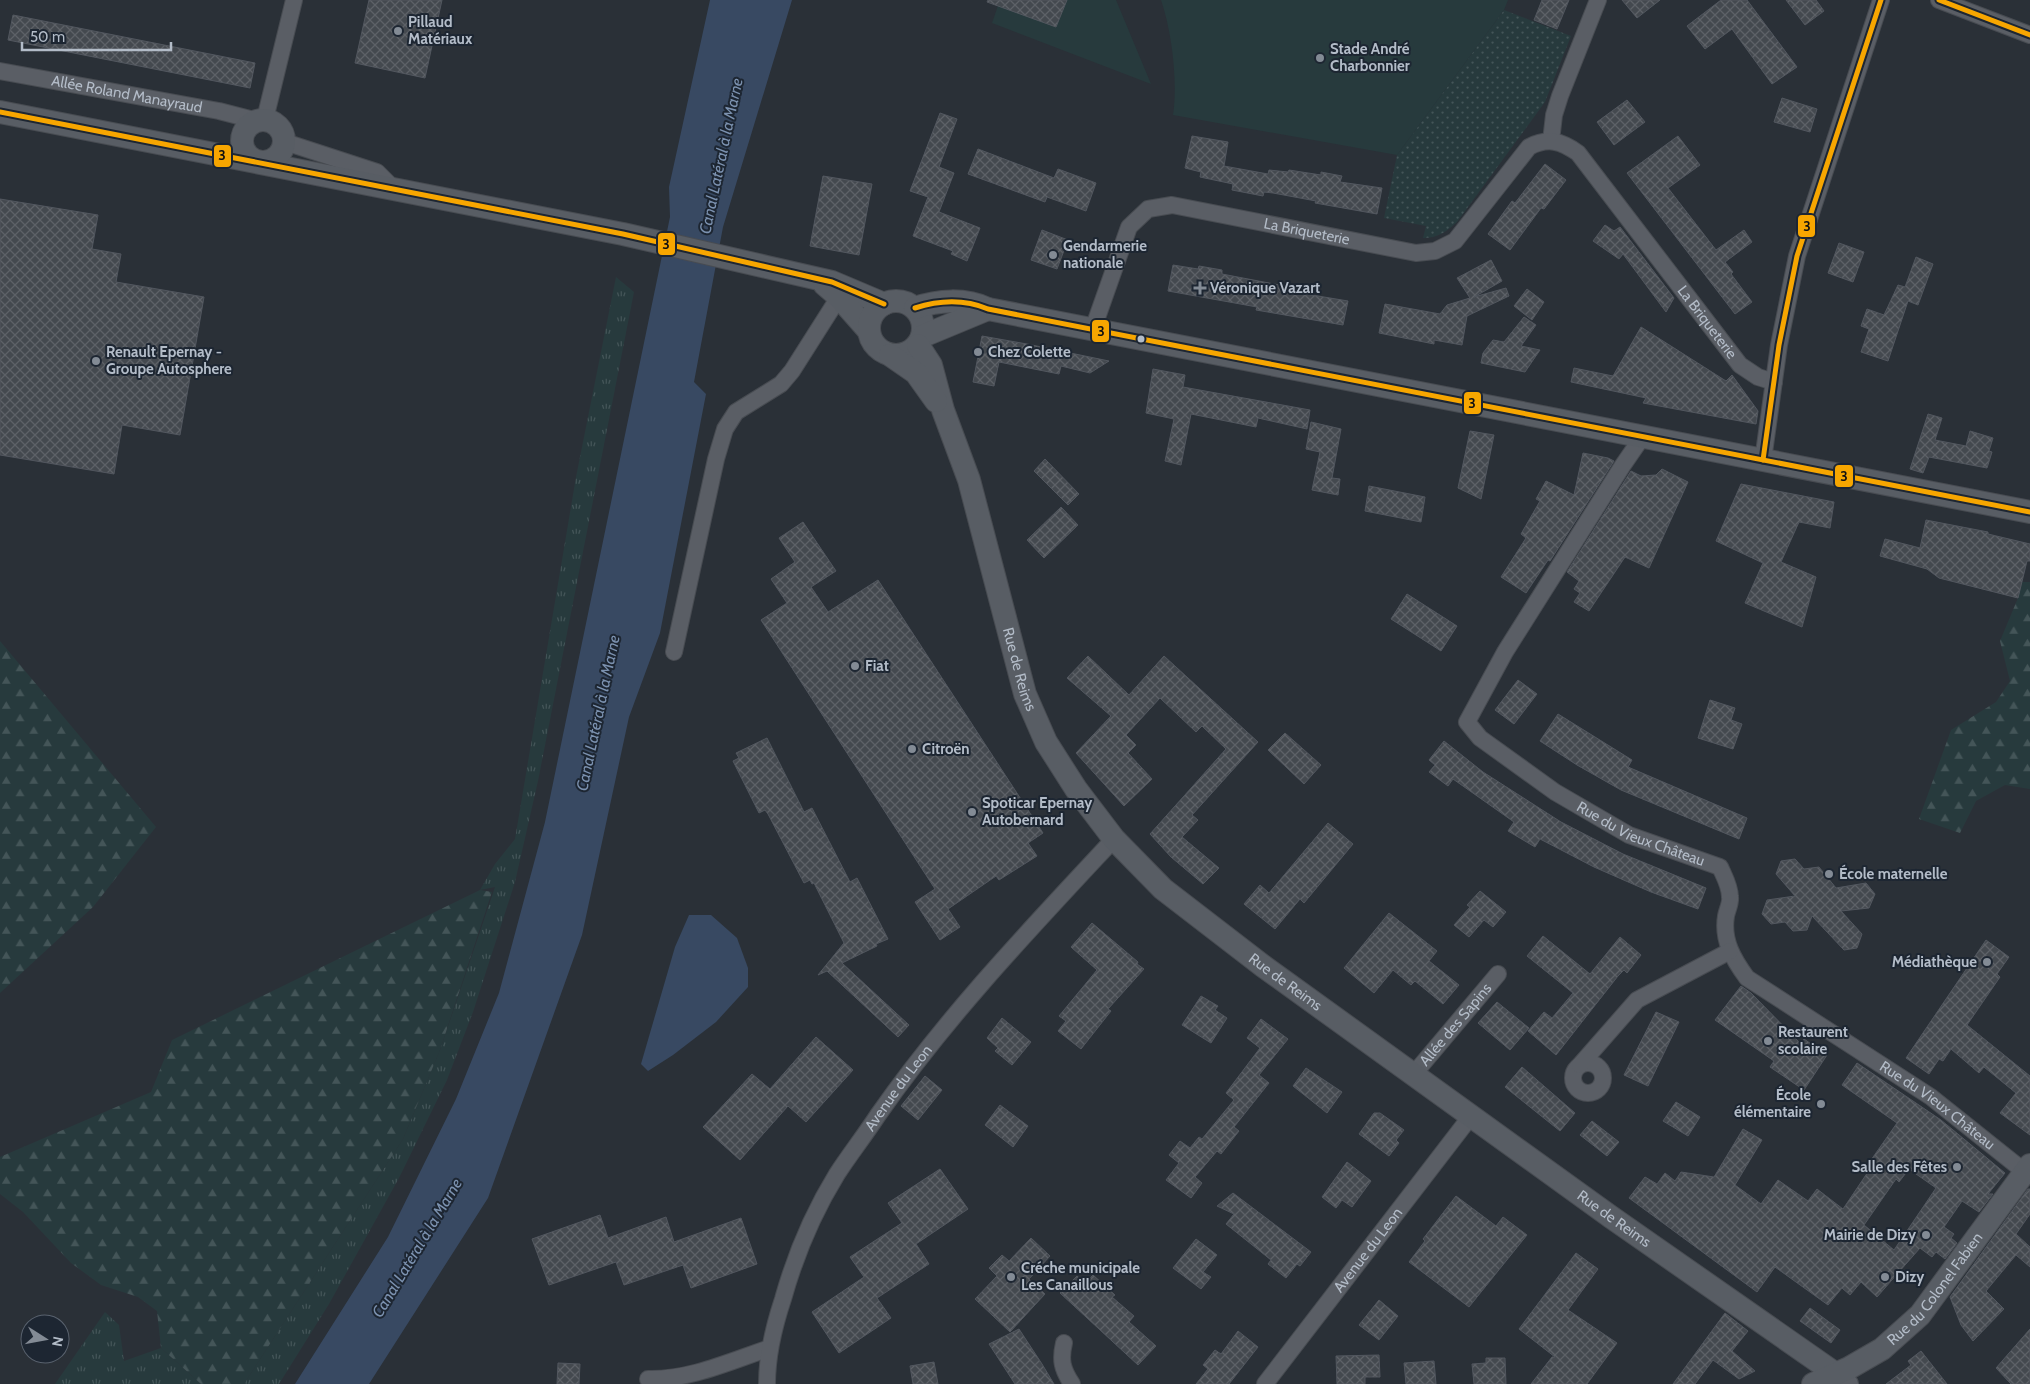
<svg xmlns="http://www.w3.org/2000/svg" width="2030" height="1384" font-family="Cabin,sans-serif">
	<defs>
		<pattern id="grass-tufts" width="24" height="20" patternUnits="userSpaceOnUse" patternTransform="scale(1.25)"><rect width="24" height="20" fill="#273a3d"/><path d="M3 7l-1-3M5 7V3M7 7l1-3M15 17l-1-3M17 17v-4M19 17l1-3" fill="none" stroke="#445558"/></pattern>
		<pattern id="forest-firs" width="22" height="20" patternUnits="userSpaceOnUse" patternTransform="scale(1.25)"><rect width="22" height="20" fill="#273a3d"/><path d="M5 1l3.5 6h-7zM16 11l3.5 6h-7z" fill="#445558"/></pattern>
		<pattern id="park-dots" width="8" height="8" patternUnits="userSpaceOnUse" patternTransform="scale(1.25)"><rect width="8" height="8" fill="#273a3d"/><path d="M2 2h.1M6 6h.1" fill="none" stroke="#445558" stroke-width="1.8" stroke-linecap="round"/></pattern>
		<pattern id="building-cross-hatch" width="8" height="8" patternUnits="userSpaceOnUse" patternTransform="scale(1.25)"><rect width="8" height="8" fill="#44494f"/><path d="M0 0l8 8M0 8l8-8" fill="none" stroke="#5d6167"/></pattern>
	</defs>
	<rect width="100%" height="100%" fill="#2a3037"/>
	<g fill="url(#grass-tufts)">
		<path d="M616,277L634,292L538,781L515,882L473,1012L447,1080L399,1178L329,1304L279,1384H244L403,1139L440,1050L495,887L480,890L495,864L515,839L576,477Z"/>
		<path d="M105,1312L119,1325L124,1361L161,1348L201,1384H55Z"/>
	</g>
	<g fill="url(#forest-firs)">
		<path d="M2022,582H2030V789L2005,785L1976,801L1960,833L1919,819L1951,730L1996,702L2010,681L2000,641L2018,598Z"/>
		<path d="M0,641L156,827L93,907L0,993Z"/>
		<path d="M480,890L492,892L440,1050L403,1139L244,1384H201L161,1348L157,1311L138,1297L101,1285L71,1263L23,1212L0,1194V1157L151,1092L172,1040Z"/>
	</g>
	<path fill="url(#park-dots)" d="M1504,10L1571,36L1545,102L1457,222C1446,232 1438,238 1423,238L1426,226L1384,218L1397,155Z"/>
	<g fill="#273a3d">
		<path d="M1000,0H1116L1151,84L992,23Z"/>
		<path d="M1161,0H1508L1504,10L1397,155L1173,115C1178,82 1172,32 1161,0Z"/>
	</g>
	<g fill="#384962">
		<path d="M710,0H792L723,227L694,382L706,394L660,633L629,717L582,935L488,1198L369,1384H295L388,1237L456,1099L499,993L545,822L670,217L669,187Z"/>
		<path d="M689,915H711L737,938L748,968V987L716,1022L673,1055L648,1071L641,1064L675,947Z"/>
	</g>
	<g fill="url(#building-cross-hatch)" stroke="#52575f" fill-rule="evenodd">
		<path d="M369,0H442L425,78L355,63Z"/>
		<path d="M988,0H1067L1056,27L987,2Z"/>
		<path d="M1542,0H1569L1557,29L1534,20Z"/>
		<path d="M1622,0H1660L1637,18Z"/>
		<path d="M1721,0H1747L1797,67L1772,84L1732,29L1705,49L1687,26Z"/>
		<path d="M1786,0H1816L1824,11L1805,25Z"/>
		<path d="M13,15L255,63L250,88L8,40Z"/>
		<path d="M1782,98L1817,109L1810,132L1774,122Z"/>
		<path d="M1627,100L1645,122L1614,145L1597,122Z"/>
		<path d="M940,113L957,119L939,167L954,173L939,212L980,228L967,261L951,254L953,251L913,236L928,197L910,191Z"/>
		<path d="M1192,136L1228,142L1224,166L1268,174L1269,170L1288,172L1289,170L1321,175V172L1342,176L1340,182L1382,188L1377,214L1315,203L1316,201L1273,193L1264,192L1263,196L1232,190L1233,184L1200,177L1201,172L1185,168Z"/>
		<path d="M1678,136L1700,165L1668,188L1716,250L1744,230L1752,242L1725,262L1733,272L1731,274L1752,302L1735,314L1627,173Z"/>
		<path d="M978,149L1054,178L1058,169L1096,183L1086,211L1047,197L1045,202L968,174Z"/>
		<path d="M1545,164L1566,180L1544,209L1541,208L1510,250L1488,234L1512,201L1515,203Z"/>
		<path d="M823,176L872,184L859,255L810,246Z"/>
		<path d="M0,199L98,215L92,249L121,254L116,282L204,297L180,435L122,425L114,474L0,455Z"/>
		<path d="M1605,225L1614,231L1620,227L1674,298L1666,312L1623,254L1619,259L1593,241Z"/>
		<path d="M1042,230L1068,240L1057,269L1031,260Z"/>
		<path d="M1839,243L1864,252L1853,282L1828,273Z"/>
		<path d="M1916,257L1933,264L1918,305L1908,301L1888,361L1861,352L1869,329L1861,326L1867,309L1884,315L1898,285L1905,287Z"/>
		<path d="M1491,260L1502,281L1474,297L1506,288L1509,296L1467,316L1462,345L1434,340V344L1379,333L1385,304L1440,314L1447,305L1470,298L1457,278Z"/>
		<path d="M1173,265L1198,269L1199,266L1222,270V274L1295,288L1294,292L1348,301L1343,325L1256,310L1257,307L1168,291Z"/>
		<path d="M1527,289L1544,302L1532,320L1514,306Z"/>
		<path d="M1524,317L1536,325L1521,346L1540,350L1525,372L1481,363L1483,353L1493,340L1504,342Z"/>
		<path d="M1641,327L1726,381L1732,375L1758,411L1756,424L1643,403L1646,398L1571,382L1574,368L1613,376Z"/>
		<path d="M982,336L1027,344L1109,361L1090,373L1061,366L1059,374L999,362L994,386L973,382Z"/>
		<path d="M1153,369L1185,375L1183,387L1310,410L1307,429L1258,418L1256,427L1191,414L1181,465L1165,461L1174,419L1146,413Z"/>
		<path d="M1928,414L1942,418L1935,440L1966,446L1970,431L1993,438L1989,451L1992,452L1987,468L1929,457L1923,473L1910,469Z"/>
		<path d="M1311,422L1341,429L1332,478L1340,479L1338,495L1312,490L1320,452L1306,449Z"/>
		<path d="M1470,431L1494,435L1481,499L1458,488Z"/>
		<path d="M1583,453L1608,458L1614,461L1550,561L1548,560L1526,593L1501,577L1526,538L1521,534L1540,501L1536,499L1546,481L1574,495Z"/>
		<path d="M1045,459L1079,494L1068,505L1034,471Z"/>
		<path d="M1662,469L1688,482L1649,568L1625,557L1589,611L1574,602L1580,593L1574,589L1579,581L1567,572L1631,471L1641,476L1656,475Z"/>
		<path d="M1741,484L1834,502L1830,528L1799,522L1781,562L1816,577L1802,627L1745,603L1763,563L1716,541Z"/>
		<path d="M1369,486L1425,497L1421,522L1365,511Z"/>
		<path d="M1061,507L1078,525L1044,558L1027,540Z"/>
		<path d="M1926,520L1988,532V534L2030,544V561H2027L2018,598L1939,578L1927,569L1880,556L1885,539L1920,548Z"/>
		<path d="M803,522L836,571L811,587L828,612L878,580L1043,833L1028,843L1037,856L999,880L996,876L948,909L960,927L940,940L915,902L935,889L761,620L787,603L771,579L795,562L779,538Z"/>
		<path d="M1407,594L1457,626L1441,651L1391,619Z"/>
		<path d="M1088,656L1129,695L1164,656L1258,742L1192,815L1198,820L1182,837L1219,868L1203,884L1171,857L1150,834L1226,749L1202,726L1196,732L1160,698L1126,735L1136,745L1128,753L1152,779L1124,806L1076,753L1111,716L1067,678Z"/>
		<path d="M1518,680L1537,694L1514,724L1495,710Z"/>
		<path d="M1710,700L1735,708L1731,720L1742,724L1733,749L1698,738Z"/>
		<path d="M1558,714L1632,760L1628,767L1747,818L1739,839L1621,790L1577,765L1540,741Z"/>
		<path d="M1285,733L1321,765L1304,784L1268,750Z"/>
		<path d="M767,738L804,812L812,808L850,882L857,878L888,939L876,944L877,946L842,963L909,1025L898,1037L827,971L818,975L844,943L814,883L812,884L810,880L804,883L768,814L765,810L759,813L733,761L739,758L736,753Z"/>
		<path d="M1444,741L1483,772L1561,822L1623,854L1706,888L1698,909L1651,892L1594,867L1540,839L1535,847L1508,831L1514,822L1453,779L1448,786L1429,772L1435,765L1429,760Z"/>
		<path d="M1328,823L1353,844L1304,903L1300,899L1275,929L1244,904L1260,885L1269,893Z"/>
		<path d="M1795,859L1804,869L1819,867L1836,888L1866,883L1875,894L1869,908L1841,911L1862,934L1857,948L1844,950L1812,916L1807,930L1793,931L1785,922L1771,924L1762,914L1767,900L1795,896L1776,874L1781,861Z"/>
		<path d="M1480,891L1506,912L1493,927L1484,920L1469,937L1454,925L1470,907L1467,905Z"/>
		<path d="M1389,913L1437,951L1429,961L1459,985L1443,1004L1415,981L1411,985L1393,970L1374,993L1344,968Z"/>
		<path d="M1092,923L1138,962L1137,964L1144,969L1108,1009L1111,1011L1081,1049L1058,1031L1066,1021L1059,1016L1097,970L1071,947Z"/>
		<path d="M1543,936L1590,974L1620,937L1641,955L1627,973L1624,970L1618,976L1556,1055L1528,1031L1544,1012L1552,1018L1573,993L1527,956Z"/>
		<path d="M1986,940L2009,957L1997,974L2000,977L1967,1025L2030,1076V1135L2000,1113L2016,1093L1984,1067L1979,1073L1951,1049L1943,1061L1939,1059L1929,1074L1906,1058Z"/>
		<path d="M1741,986L1751,993L1801,1044L1804,1039L1827,1055L1804,1090L1770,1067L1774,1061L1715,1020Z"/>
		<path d="M1201,996L1218,1006L1215,1010L1227,1018L1211,1043L1182,1025Z"/>
		<path d="M1497,1002L1529,1028L1510,1050L1478,1023Z"/>
		<path d="M1656,1012L1679,1022L1648,1086L1624,1075Z"/>
		<path d="M1002,1018L1031,1042L1012,1065L995,1051L998,1048L987,1038Z"/>
		<path d="M1261,1019L1288,1039L1259,1075L1269,1083L1234,1127L1239,1131L1221,1154L1217,1151L1195,1177L1202,1183L1191,1198L1166,1180L1179,1163L1169,1155L1180,1141L1190,1148L1199,1137L1202,1139L1234,1100L1226,1093L1260,1048L1247,1038Z"/>
		<path d="M816,1037L853,1070L806,1122L788,1106L740,1160L703,1127L752,1074L770,1089Z"/>
		<path d="M1857,1063L1941,1120L2005,1173L1988,1194H1993L1979,1212L1962,1201L1944,1227L1954,1234L1951,1238L1957,1243L1945,1259L1936,1252L1932,1257L1920,1248L1877,1297L1861,1282L1850,1295L1842,1288L1828,1305L1775,1267L1757,1292L1629,1198L1645,1177L1657,1184L1665,1173L1675,1181L1681,1172L1714,1177L1743,1129L1762,1140L1735,1185L1761,1204L1778,1180L1808,1201L1817,1189L1843,1209L1874,1163L1871,1160L1897,1123L1842,1085ZM1909,1169L1936,1188L1894,1250L1864,1225L1896,1179L1899,1182Z"/>
		<path d="M1522,1067L1575,1113L1560,1131L1505,1087Z"/>
		<path d="M1306,1068L1342,1092L1327,1113L1293,1086Z"/>
		<path d="M925,1076L942,1090L918,1120L901,1106Z"/>
		<path d="M1676,1102L1700,1117L1688,1136L1663,1121Z"/>
		<path d="M1000,1105L1028,1126L1013,1147L985,1125Z"/>
		<path d="M1374,1113H1380L1404,1130L1396,1140L1399,1143L1389,1156L1359,1134Z"/>
		<path d="M1592,1121L1619,1142L1607,1156L1580,1135Z"/>
		<path d="M1347,1162L1371,1181L1352,1207L1342,1200L1336,1208L1322,1197Z"/>
		<path d="M940,1169L968,1209L916,1244L929,1264L877,1298L891,1318L839,1353L812,1312L864,1277L850,1257L902,1223L888,1203Z"/>
		<path d="M2028,1189H2030V1214L2016,1234L2030,1247V1267L2016,1255L1986,1291L2004,1309L1973,1341L1961,1325L1950,1297Z"/>
		<path d="M1233,1193L1311,1252L1300,1266L1297,1264L1286,1278L1268,1264L1271,1260L1226,1224L1234,1214L1217,1206Z"/>
		<path d="M1456,1196L1496,1226L1503,1217L1527,1235L1469,1307L1409,1262L1425,1241L1423,1239Z"/>
		<path d="M600,1215L608,1238L666,1217L674,1242L741,1218L757,1264L691,1288L683,1265L624,1285L616,1262L549,1285L532,1239Z"/>
		<path d="M1031,1238L1050,1256L1029,1279L1045,1294L1010,1332L975,1299L997,1276L989,1268L1002,1255L1009,1261Z"/>
		<path d="M1196,1239L1217,1255L1203,1272L1211,1277L1201,1289L1173,1268Z"/>
		<path d="M1576,1253L1598,1269L1568,1310L1617,1343L1587,1384H1531L1552,1357H1555L1519,1329Z"/>
		<path d="M1093,1275L1115,1295L1112,1297L1134,1316L1129,1322L1156,1346L1138,1365L1060,1293L1077,1276L1085,1283Z"/>
		<path d="M1379,1300L1398,1316L1379,1340L1359,1325Z"/>
		<path d="M1810,1308L1840,1330L1831,1343L1800,1321Z"/>
		<path d="M1725,1313L1748,1331L1732,1351L1755,1371L1739,1379L1713,1360L1695,1384H1673Z"/>
		<path d="M1019,1329L1042,1364L1054,1384H1015L989,1344Z"/>
		<path d="M2030,1329V1384H2011L1996,1368Z"/>
		<path d="M1238,1331L1258,1347L1229,1384H1196L1208,1369L1203,1365L1215,1350L1221,1354Z"/>
		<path d="M1921,1351L1947,1384H1886L1911,1365L1908,1361Z"/>
		<path d="M1379,1355L1380,1377H1365V1384H1337L1336,1356Z"/>
		<path d="M1486,1358H1505L1506,1384H1474L1472,1364L1486,1363Z"/>
		<path d="M1434,1361L1436,1384H1406L1404,1363Z"/>
		<path d="M934,1362L938,1384H913L910,1366Z"/>
		<path d="M558,1363L580,1364L579,1384H557Z"/>
	</g>
	<g fill="none" stroke-linecap="round" stroke-linejoin="round">
		<g stroke="#484c52" stroke-width="18">
			<g id="minor">
				<path d="M1939,0L2030,35"/>
				<path id="s1" d="M0,71L219,111L254,120"/>
				<path d="M265,119L294,0"/>
				<path d="M1551,141L1554,115L1560,96L1598,0"/>
				<path d="M285,142L377,172L395,190"/>
				<path id="s2" d="M1093,329L1129,227L1148,209L1172,205L1416,253L1435,251L1455,241L1529,147C1548,137 1561,141 1578,153L1740,365L1758,377L1774,382"/>
				<path id="s3" d="M1643,436L1623,465L1505,652L1467,722L1480,738L1555,792L1629,835L1720,867C1724,876 1730,886 1730,897C1731,903 1727,910 1726,916C1722,940 1733,959 1747,978L1931,1097L2030,1176"/>
				<path d="M1763,460L1779,345L1797,256L1881,0"/>
				<path d="M674,652L716,459L725,429L736,412L781,384L792,371L839,297"/>
				<circle cx="1588" cy="1078" r="15"/>
				<path d="M1580,1065L1637,1000L1730,951"/>
				<path id="s4" d="M1413,1075L1498,974"/>
				<path d="M1064,1343C1060,1360 1062,1369 1072,1384"/>
				<path d="M648,1379C690,1380 731,1361 770,1348"/>
				<path id="s5" d="M767,1384C767,1355 774,1326 783,1299C795,1256 813,1213 837,1174C850,1154 865,1135 878,1115C947,1016 1031,928 1114,839"/>
				<path id="s6" d="M1265,1384L1471,1116"/>
			</g>
		</g>
		<g stroke="#484c52" stroke-width="22">
			<path id="tertiary" d="M1836,1374L1848,1384"/>
		</g>
		<g stroke="#484c52" stroke-width="24">
			<g id="secondary">
				<path d="M0,112L623,234L832,282L884,304"/>
				<circle cx="263" cy="141" r="21"/>
				<path d="M825,285L839,297L869,331"/>
				<circle cx="896" cy="328" r="27"/>
				<path d="M915,308C938,300 965,298 988,309L2030,512"/>
				<path d="M923,336L988,309"/>
				<path id="s7" d="M918,345L931,365L943,410L969,480L1025,694L1046,742L1076,789L1114,839L1163,889L1263,966L1611,1217L1836,1374"/>
				<path d="M890,355L916,373L936,401"/>
				<path id="s8" d="M1813,1384L1849,1368L1882,1349L1920,1315L2030,1165"/>
			</g>
		</g>
		<use href="#minor" stroke="#5a5e65" stroke-width="16"/>
		<use href="#tertiary" stroke="#5a5e65" stroke-width="20"/>
		<use href="#secondary" stroke="#585d64" stroke-width="22"/>
		<g stroke="#1d2632" stroke-width="9">
			<g id="bus-1">
				<path d="M1939,0L2030,35"/>
				<path d="M0,112L623,234L832,282L884,304"/>
				<path d="M915,308C940,300 964,299 988,309L2030,512"/>
				<path d="M1763,460L1779,345L1797,256L1881,0"/>
			</g>
		</g>
		<use href="#bus-1" stroke="#f7a600" stroke-width="5"/>
	</g>
	<g fill="#838b95" stroke="#1d2632" stroke-width="2">
		<circle cx="398" cy="31" r="5"/>
		<circle cx="1320" cy="58" r="5"/>
		<circle cx="1053" cy="255" r="5"/>
		<path d="M1197.5 280.5h5v5h5v5h-5v5h-5v-5h-5v-5h5z"/>
		<circle cx="978" cy="352" r="5"/>
		<circle cx="96" cy="361" r="5"/>
		<circle cx="855" cy="666" r="5"/>
		<circle cx="912" cy="749" r="5"/>
		<circle cx="972" cy="812" r="5"/>
		<circle cx="1829" cy="874" r="5"/>
		<circle cx="1987" cy="962" r="5"/>
		<circle cx="1768" cy="1041" r="5"/>
		<circle cx="1821" cy="1104" r="5"/>
		<circle cx="1957" cy="1167" r="5"/>
		<circle cx="1926" cy="1235" r="5"/>
		<circle cx="1011" cy="1277" r="5"/>
		<circle cx="1885" cy="1277" r="5"/>
	</g>
	<circle fill="#b3bcc8" stroke="#1d2632" stroke-width="2" cx="1141" cy="339" r="4.5"/>
	<g text-anchor="middle" dominant-baseline="central" stroke-width="4" stroke-linejoin="round" paint-order="stroke">
		<g font-size="15" font-weight="bold" fill="#b3bcc8" stroke="#1d2632" text-anchor="start">
			<text x="408" y="22">Pillaud<tspan x="408" dy="17">Matériaux</tspan></text>
			<text x="1330" y="49">Stade André<tspan x="1330" dy="17">Charbonnier</tspan></text>
			<text x="1063" y="246">Gendarmerie<tspan x="1063" dy="17">nationale</tspan></text>
			<text x="1210" y="288">Véronique Vazart</text>
			<text x="106" y="352">Renault Epernay -<tspan x="106" dy="17">Groupe Autosphere</tspan></text>
			<text x="988" y="352">Chez Colette</text>
			<text x="865" y="666">Fiat</text>
			<text x="922" y="749">Citroën</text>
			<text x="982" y="803">Spoticar Epernay<tspan x="982" dy="17">Autobernard</tspan></text>
			<text x="1839" y="874">École maternelle</text>
			<text x="1977" y="962" text-anchor="end">Médiathèque</text>
			<text x="1778" y="1032">Restaurent<tspan x="1778" dy="17">scolaire</tspan></text>
			<text x="1811" y="1095" text-anchor="end">École<tspan x="1811" dy="17">élémentaire</tspan></text>
			<text x="1947" y="1167" text-anchor="end">Salle des Fêtes</text>
			<text x="1916" y="1235" text-anchor="end">Mairie de Dizy</text>
			<text x="1021" y="1268">Créche municipale<tspan x="1021" dy="17">Les Canaillous</tspan></text>
			<text x="1895" y="1277">Dizy</text>
		</g>
		<g font-size="15" fill="#b3bcc8" stroke="#1d2632">
			<text stroke="none"><textPath href="#s1" startOffset="129">Allée Roland Manayraud</textPath></text>
			<text stroke="none"><textPath href="#s2" startOffset="296">La Briqueterie</textPath></text>
			<text stroke="none"><textPath href="#s2" startOffset="834">La Briqueterie</textPath></text>
			<text stroke="none"><textPath href="#s7" startOffset="341">Rue de Reims</textPath></text>
			<text stroke="none"><textPath href="#s3" startOffset="545">Rue du Vieux Château</textPath></text>
			<text stroke="none"><textPath href="#s7" startOffset="761">Rue de Reims</textPath></text>
			<text stroke="none"><textPath href="#s4" startOffset="66">Allée des Sapins</textPath></text>
			<text stroke="none"><textPath href="#s5" startOffset="329">Avenue du Leon</textPath></text>
			<text stroke="none"><textPath href="#s3" startOffset="979">Rue du Vieux Château</textPath></text>
			<text stroke="none"><textPath href="#s7" startOffset="1166">Rue de Reims</textPath></text>
			<text stroke="none"><textPath href="#s6" startOffset="169">Avenue du Leon</textPath></text>
			<text stroke="none"><textPath href="#s8" startOffset="158">Rue du Colonel Fabien</textPath></text>
		</g>
		<g font-size="16" font-style="italic" fill="#7c92b0" stroke="#1d2632">
			<text transform="translate(721 156) rotate(-78)">Canal Latéral à la Marne</text>
			<text transform="translate(598 713) rotate(-78)">Canal Latéral à la Marne</text>
			<text transform="translate(417 1248) rotate(-59)">Canal Latéral à la Marne</text>
		</g>
	</g>
	<g stroke="#1d2632" stroke-width="2">
		<rect x="213" y="144" width="19" height="24" rx="5" fill="#f7a600"/>
		<rect x="1797" y="214" width="19" height="24" rx="5" fill="#f7a600"/>
		<rect x="657" y="232" width="19" height="24" rx="5" fill="#f7a600"/>
		<rect x="1091" y="319" width="19" height="24" rx="5" fill="#f7a600"/>
		<rect x="1463" y="391" width="19" height="24" rx="5" fill="#f7a600"/>
		<rect x="1834" y="464" width="20" height="24" rx="5" fill="#f7a600"/>
	</g>
	<g font-size="14" text-anchor="middle" font-weight="bold" fill="#111">
		<text x="222" y="160">3</text>
		<text x="1807" y="231">3</text>
		<text x="666" y="249">3</text>
		<text x="1101" y="336">3</text>
		<text x="1472" y="408">3</text>
		<text x="1844" y="481">3</text>
	</g>
	<g transform="translate(45 1339) rotate(101)"><circle r="24" fill="#1d2632" stroke="#59626e"/>
	<path d="M0-4L9 19L0 12L-9 19Z" fill="#838b95"/>
	<text y="-8" font-size="14" font-weight="bold" text-anchor="middle" fill="#b3bcc8">N</text>
	</g>
	<path d="M22 42v8h149v-8" fill="none" stroke="#b3bcc8" stroke-width="2.5"/>
	<text x="30" y="42" font-size="15" fill="#b3bcc8" stroke="#1d2632" stroke-width="4" paint-order="stroke">50 m</text>
</svg>
